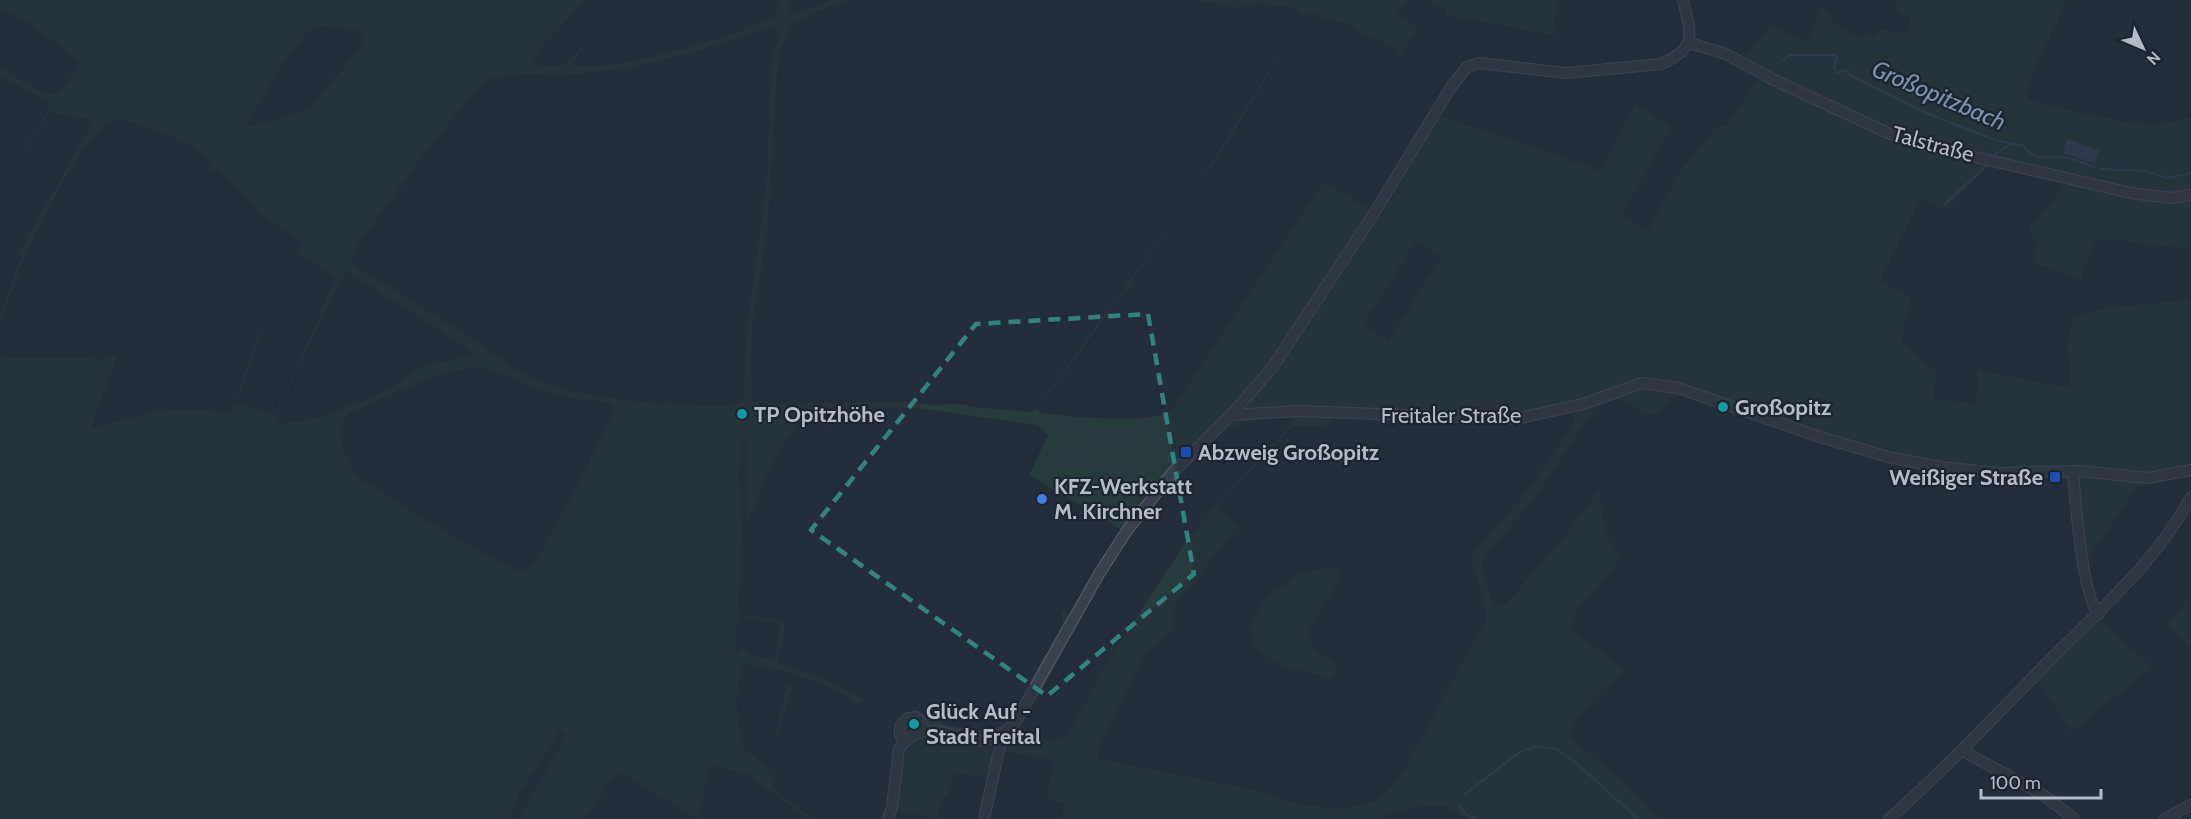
<svg xmlns="http://www.w3.org/2000/svg" width="2191" height="819" font-family="Cabin,sans-serif">
	<rect width="100%" height="100%" fill="#242e3b"/>
	<g fill="#273b3d" fill-rule="evenodd">
		<path d="M0,0H586L537,52L532,63L535,67L563,66L590,38L574,62L576,65C613,73 740,35 775,16L781,0H788L789,13L793,15L832,0H853L817,11L793,24L782,45L776,83L768,223L752,329L751,395L753,401L763,404L907,402L933,405L964,404L970,407L1032,412L1035,411L1193,192L1302,17L1297,9C1280,5 1259,3 1242,6L1238,11L1235,6L1194,0H1407L1396,16L1418,27L1399,57L1398,48L1364,35L1353,26L1306,12L1223,150L1134,278L1133,287L1123,292L1038,408L1040,413C1065,416 1158,426 1172,409L1324,181L1381,217L1439,116L1601,171L1635,104L1671,127L1621,216L1648,231L1681,170L1718,125L1726,127L1759,78L1743,59L1770,26L1807,41L1822,7C1840,30 1846,37 1876,36L1879,29L1907,34L1911,18L1897,13V0H2067L2026,88L2029,99L2036,103L2136,124L2159,125L2191,117V256L2189,249L2115,240H2094L2081,278L2032,262L2037,246L2029,229L2068,181L1991,164L1946,211L1921,198L1880,281L1911,297L1901,341L1936,372L1934,398L1976,404L1978,370L2070,388L2068,343L2072,318L2106,308L2191,300V474L2139,485L2092,552L2069,578L2078,562L2068,483L2060,477L2001,478L1926,471L1819,442L1681,395L1670,399L1655,414C1626,414 1632,384 1594,410L1531,503L1486,554L1481,564L1493,603L1497,608L1506,604L1567,534L1599,490L1606,534L1620,560L1577,610L1571,628L1624,670C1609,685 1569,717 1571,738L1627,785L1659,819H1468C1461,816 1454,810 1447,807C1436,803 1388,809 1382,819H1062L1066,803L1050,800L1047,795L1055,761L1007,751L1009,737L1018,729L1012,722L999,732L984,736L931,728L916,713H909L897,721L863,700L855,705C831,681 781,669 748,664L741,670L736,706L743,747L767,769L772,776V788L813,819H808L748,774L710,764L698,819L617,770L584,819H524L520,816L567,735L560,730L521,791L508,819H0V357L106,359L118,354L92,424L94,428L154,411L200,410L230,414L254,346L302,242L263,216L217,168L207,171L210,163C200,148 176,138 160,132C145,126 127,117 111,122C87,129 34,235 23,261C15,282 8,304 0,326V315L21,257L18,254L94,120L49,112L0,192L50,105L48,101L0,76V68L46,94C65,96 72,75 81,62L30,24L0,8ZM317,26L361,29L364,38L363,44L310,109L250,127L248,123C258,104 300,31 317,26ZM773,27L779,34L771,66L767,177L747,328L743,400L738,404C697,410 572,398 535,380C514,371 497,356 478,343C439,317 398,293 358,268L353,261L352,254L415,166L471,96L491,77L527,74L560,76L631,68L701,50ZM1416,241L1442,257L1388,341L1362,325ZM298,253L336,277L275,416L236,403L268,316ZM346,270L471,351L472,356L420,367L390,389L327,415L300,422L279,423L276,421L277,415L293,377ZM477,367C504,369 517,382 542,391C563,398 588,400 610,403L615,406V412L536,563L527,572H520L453,537L354,475L343,448L340,426L349,413L445,372ZM867,408H917L1038,425L1048,435L1029,475L1122,530L1070,615L1062,610L1063,622C1051,644 1016,721 997,729C975,737 935,720 916,712L894,718L838,685L778,662L786,622L745,615V617L781,623L775,660L747,654L744,648L735,656L743,535L739,475L741,438H748L746,478L748,523C756,498 788,421 812,412C828,407 850,409 867,408ZM1571,414L1575,420L1535,483L1473,552L1471,561L1481,588L1487,618L1406,767L1393,786L1377,801L1340,809L1302,805L1249,789L1099,759V747L1146,654L1151,648L1172,632L1174,606L1237,527L1217,507L1294,426L1330,427L1335,419L1341,417L1512,423ZM1293,418L1291,424L1216,505L1185,543L1108,661L1067,738C1054,744 1035,739 1024,730V724C1073,630 1121,533 1196,458C1208,446 1220,432 1235,426C1251,419 1276,417 1293,418Z"/>
		<path d="M1428,0H1558L1553,35L1447,15L1444,8Z"/>
		<path d="M1329,567L1339,570L1341,578L1307,633L1316,651L1337,665L1334,676L1331,678L1280,666L1256,648L1251,634V624L1263,600L1301,573Z"/>
		<path d="M2191,597V647L2166,625Z"/>
		<path d="M2098,618L2152,667L2072,731L2037,678Z"/>
		<path d="M786,686H793L773,748Z"/>
		<path d="M941,736L991,747L993,753L988,778L953,773L947,797H942L938,819L901,812L896,808C901,772 895,739 941,736Z"/>
	</g>
	<path fill="#3a4b63" d="M2067,139L2099,150L2095,163L2063,153Z"/>
	<g fill="none" stroke-linecap="round" stroke-linejoin="round">
		<g stroke="#3a4b63" stroke-width="2">
			<path d="M1783,60L1790,55H1834L1837,57L1834,67L1837,73L1848,70L1849,75L1931,115L1995,140L2024,146C2035,163 2046,155 2062,157C2073,158 2085,164 2095,167"/>
			<path d="M1995,154L2013,143"/>
			<path d="M2101,169L2145,171L2167,178L2191,173"/>
			<path d="M1944,205L1988,164"/>
			<path d="M1039,669L1046,656"/>
			<path d="M931,723C954,727 984,739 1005,725"/>
			<path d="M1465,794L1520,752L1536,746L1556,749L1574,761L1638,819"/>
			<path d="M1460,806L1465,814L1476,819"/>
		</g>
		<g stroke="#565e69" stroke-width="12">
			<g id="minor">
				<path d="M1689,43L1726,54L1772,79L1888,133L1940,149L2131,193L2170,198L2191,195"/>
				<path d="M1231,415L1298,411L1515,419L1583,404L1642,383L1678,388L1820,437L1892,458L1941,467L1999,473L2080,471L2148,478L2191,470"/>
				<path d="M2073,471C2075,498 2082,597 2099,614"/>
				<path d="M904,742L900,735V726L908,718L916,717L922,723L925,731"/>
				<path d="M1963,751L2045,796L2074,819"/>
				<path d="M888,819L892,807L899,749C928,709 962,750 996,738C1004,735 1012,726 1017,719L1099,574L1126,532L1172,473L1231,415L1272,368L1373,215L1451,87L1467,67L1479,63L1566,73L1661,64C1698,48 1691,34 1683,0"/>
				<path d="M984,819L1000,746L998,738"/>
				<path d="M1889,819C1945,769 1996,715 2048,662C2102,607 2153,566 2191,497"/>
				<path d="M2164,819L2191,805"/>
			</g>
		</g>
		<use href="#minor" stroke="#38404b" stroke-width="10"/>
	</g>
	<path d="M0 0H2191V819H0ZM1148,314L1194,574L1047,696L811,530L976,324Z" fill="#242e3b" fill-opacity=".55" fill-rule="evenodd"/>
	<path fill="none" stroke="#308480" stroke-width="4.5" stroke-dasharray="12 8" stroke-linejoin="round" d="M1148,314L1194,574L1047,696L811,530L976,324Z"/>
	<g fill="#0f9aa8" stroke="#1d2530" stroke-width="2">
		<circle cx="1723" cy="407" r="6"/>
		<circle cx="742" cy="414" r="6"/>
		<circle cx="914" cy="724" r="6"/>
	</g>
	<g fill="#1a4fb4" stroke="#1d2530" stroke-width="2">
		<rect x="1180" y="446" width="12" height="12" rx="3"/>
		<rect x="2049" y="471" width="12" height="12" rx="3"/>
	</g>
	<circle fill="#3f7fe0" stroke="#1d2530" stroke-width="2" cx="1042" cy="499" r="6"/>
	<g text-anchor="middle" dominant-baseline="central" stroke-width="4.5" stroke-linejoin="round" paint-order="stroke">
		<g font-size="22" fill="#b3bbc7" stroke="#1d2530">
			<text transform="translate(1933 144) rotate(15)">Talstraße</text>
			<text x="1451" y="415">Freitaler Straße</text>
		</g>
		<g font-size="22" font-weight="bold" fill="#b3bbc7" stroke="#1d2530" text-anchor="start">
			<text x="1735" y="407">Großopitz</text>
			<text x="754" y="414">TP Opitzhöhe</text>
			<text x="1198" y="452">Abzweig Großopitz</text>
			<text x="2043" y="477" text-anchor="end">Weißiger Straße</text>
			<text x="1054" y="486">KFZ-Werkstatt<tspan x="1054" dy="25">M. Kirchner</tspan></text>
			<text x="926" y="711">Glück Auf -<tspan x="926" dy="25">Stadt Freital</tspan></text>
		</g>
		<g font-size="24" font-style="italic" fill="#7c91ad" stroke="#1d2530">
			<text transform="translate(1939 95) rotate(23)">Großopitzbach</text>
		</g>
	</g>
	<g transform="translate(2143 48) rotate(134)" stroke="#1d2530" stroke-width="4.5" paint-order="stroke">
	<path d="M0-4.5L10 22L0 15L-10 22Z" fill="#b3bbc7"/>
	<text y="-9" font-size="16" font-weight="bold" text-anchor="middle" fill="#b3bbc7">N</text>
	</g>
	<path d="M1981 789v9h120v-9" fill="none" stroke="#b3bbc7" stroke-width="3"/>
	<text x="1990" y="789" font-size="18" fill="#b3bbc7" stroke="#1d2530" stroke-width="4.5" paint-order="stroke">100 m</text>
</svg>
